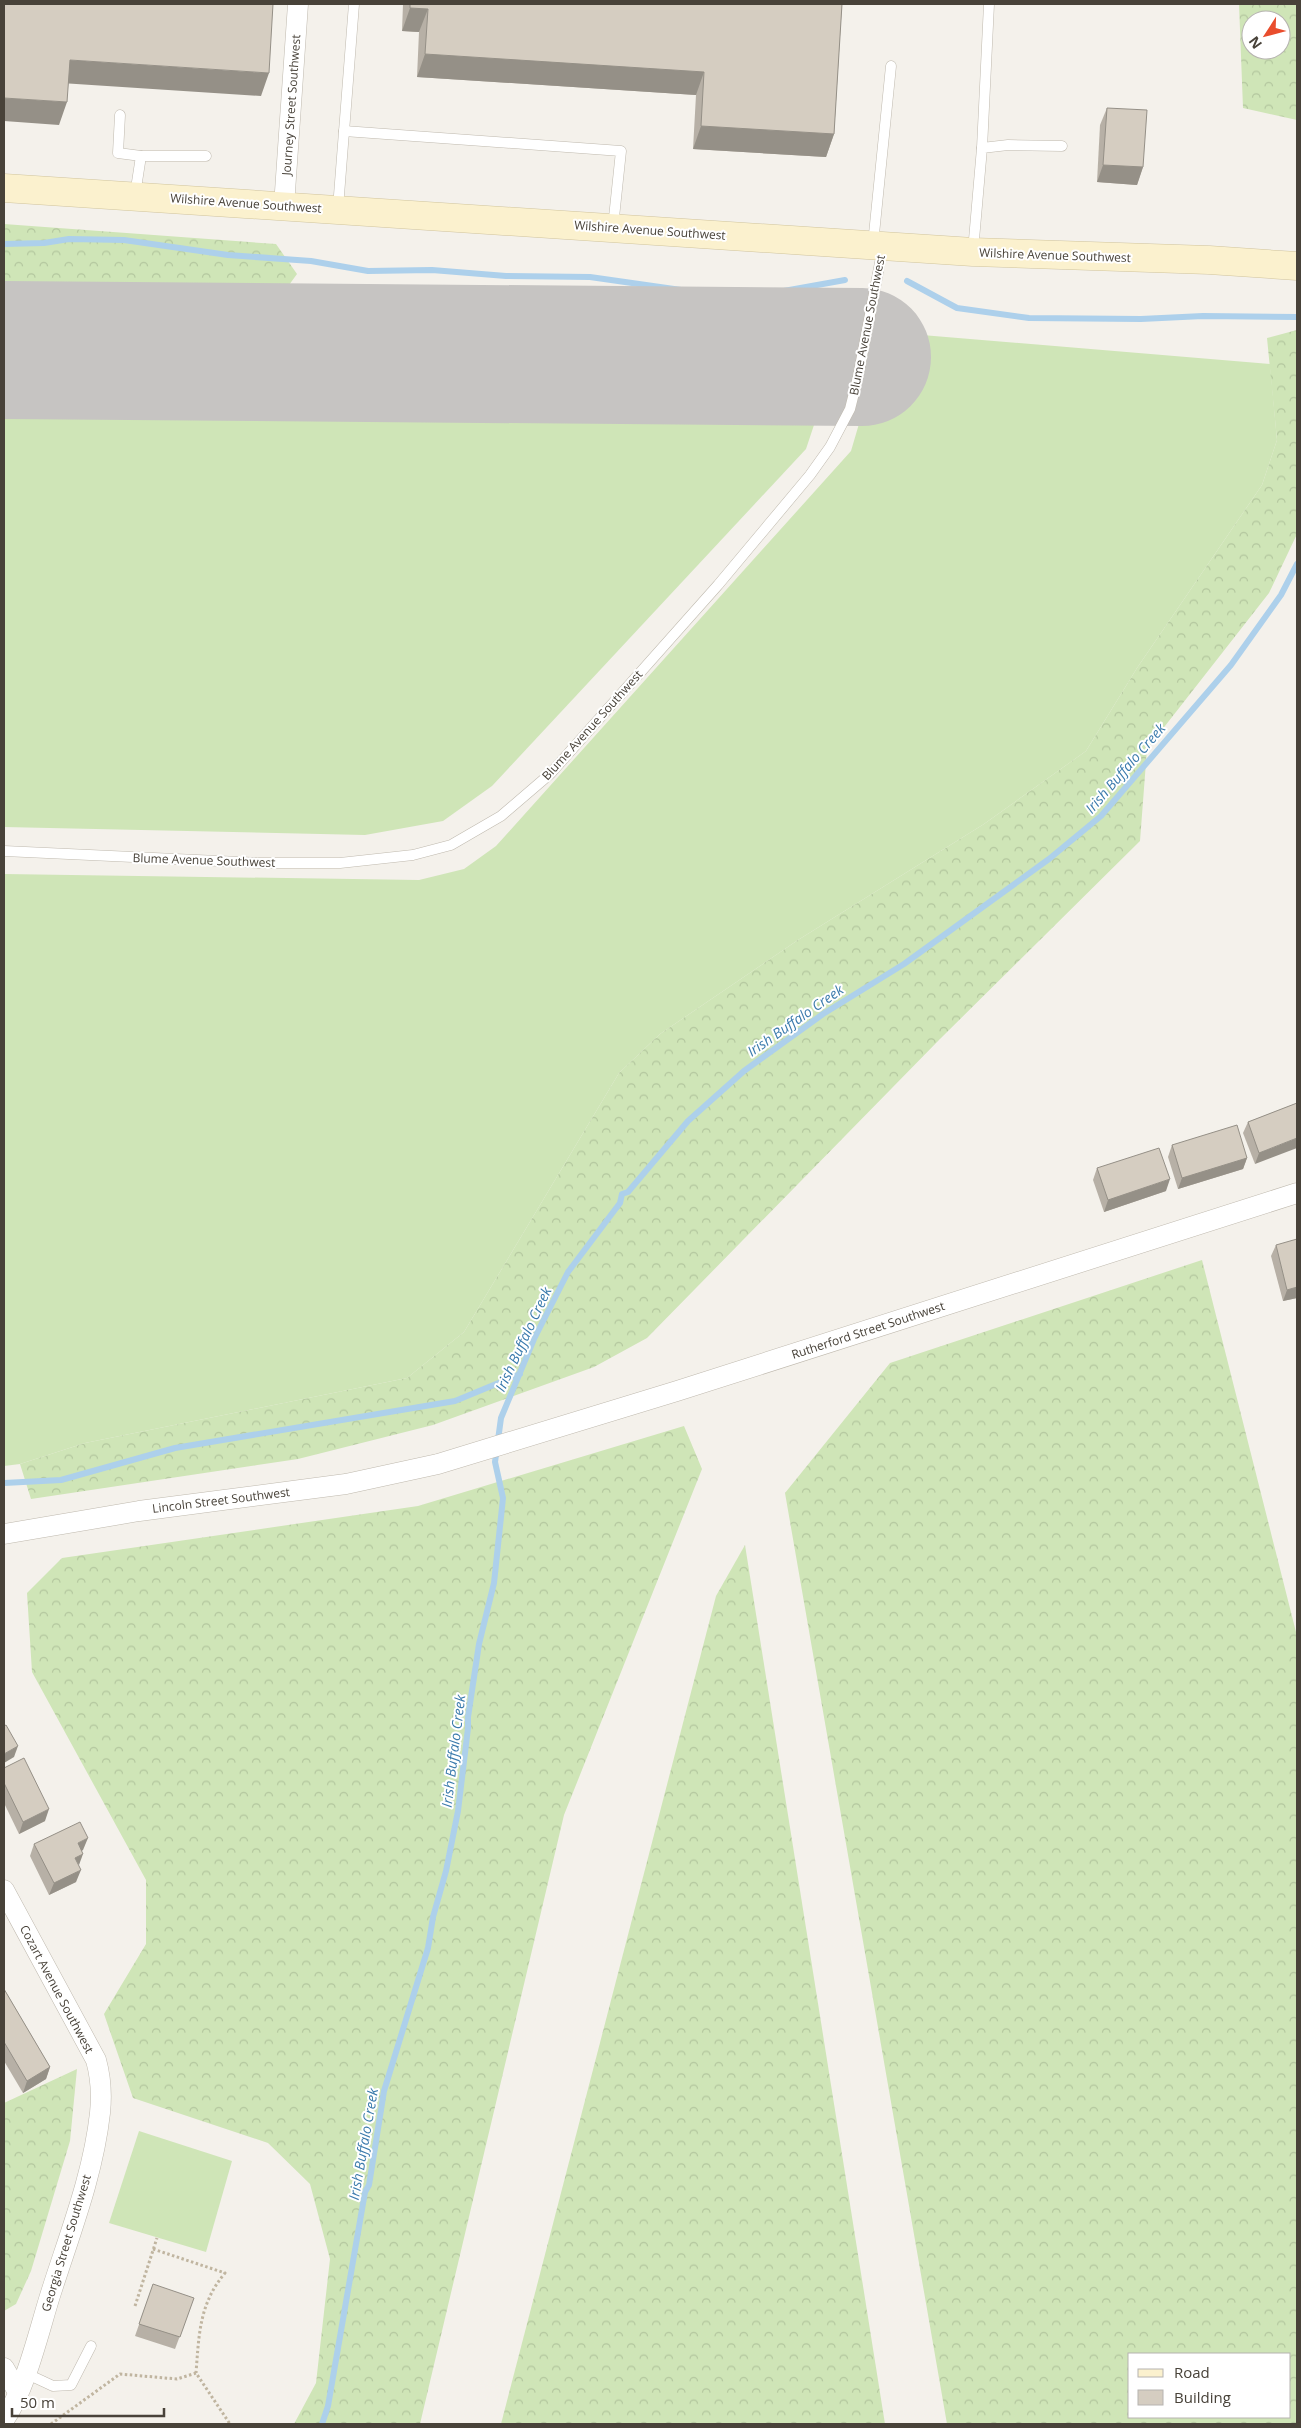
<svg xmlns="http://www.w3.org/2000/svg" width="1301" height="2428" font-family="'Open Sans',sans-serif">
	<defs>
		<pattern id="forest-crowns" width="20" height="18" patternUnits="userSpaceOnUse" patternTransform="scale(1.25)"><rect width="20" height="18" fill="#cfe5b7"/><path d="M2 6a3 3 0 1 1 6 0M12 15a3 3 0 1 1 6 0" fill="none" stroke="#b3c69e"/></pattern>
	</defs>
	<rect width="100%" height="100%" fill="#f4f1eb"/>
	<g fill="#cfe5b7">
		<path d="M886,332L1270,364L1277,440L1262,485L1137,668L1086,751L984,824L798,940L660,1034L619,1073L464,1332L407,1378L85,1443L20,1464L4,1466V874L419,880L464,869L496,846L851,451Z"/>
		<path d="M827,386L806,449L492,786L443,821L365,835L4,827V388Z"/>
		<path d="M139,2131L232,2161L206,2252L109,2223Z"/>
	</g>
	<g fill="url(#forest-crowns)" fill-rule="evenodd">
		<path d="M1239,4H1297V120L1243,108ZM1251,20H1281V50H1251Z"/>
		<path d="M4,224L276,244L297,274L281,296L254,316L206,313L4,312Z"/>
		<path d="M1297,330V534L1269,593L1147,749L1140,841L939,1040L647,1338L594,1367L433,1425L298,1459L31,1499L20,1464L85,1443L407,1378L464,1332L619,1073L660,1034L798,940L984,824L1086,751L1137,668L1262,485L1277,440L1267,338Z"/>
		<path d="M1202,1260L1297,1636V2424H947L785,1493L890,1363ZM1290,2354V2417H1130V2354Z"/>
		<path d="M684,1426L702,1469L564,1815L420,2424H294L316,2383L330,2259L310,2184L268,2143L133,2098L104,2014L146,1944V1880L32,1672L27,1593L62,1558L418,1506Z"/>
		<path d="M745,1545L885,2424H501L716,1596Z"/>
		<path d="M77,2069L70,2141L31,2271L16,2304L4,2311V2103Z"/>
	</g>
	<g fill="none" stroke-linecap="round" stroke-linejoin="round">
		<g stroke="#add0eb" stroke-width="6">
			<path d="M4,244L44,243L69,239L124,240L228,255L311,261L368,271L432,270L506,276L590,277L702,293L767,294L845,280"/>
			<path d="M907,281L957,308L1029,318L1141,319L1203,316L1297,317"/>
			<path d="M4,1483L61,1480L175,1448L455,1401L520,1374"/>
			<path d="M322,2424L328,2406L365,2192L369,2185L384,2091L428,1948L433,1917L446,1871L458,1811L468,1728V1717L479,1644L494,1583L503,1498L495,1462L501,1418L534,1339L568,1272L620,1203L622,1194L628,1192L688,1121L744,1071L823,1014L904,964L1049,859L1101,816L1231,665L1281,595L1297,564"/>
		</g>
		<path stroke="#c6c4c2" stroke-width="138" d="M4,350L862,357"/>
		<g stroke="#bfb9ae" stroke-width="11">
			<g id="lane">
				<path d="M120,115L118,153L141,156"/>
				<path d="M344,131L621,151L613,227"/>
				<path d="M982,148L989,4"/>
				<path d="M135,195L141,156H206"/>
				<path d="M338,208L354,4"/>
				<path d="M873,244L891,66"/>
				<path d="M973,251L982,148L1008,145L1062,146"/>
				<path d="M4,851L260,863H340L413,855L451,845L501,816L550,774L718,585L810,475L830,447L850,409L858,377L883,247"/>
				<path d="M25,2373L53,2386L71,2385L91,2346"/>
			</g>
		</g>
		<g stroke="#bfb9ae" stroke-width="21">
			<g id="street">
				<path d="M284,206L298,4"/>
				<path d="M4,1534L139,1511L346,1484L438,1464L677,1391L1297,1193"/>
				<path d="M4,1890L96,2060C101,2078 102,2094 100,2113C93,2177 68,2238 49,2299C38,2335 25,2390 4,2420"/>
				<path d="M4,2368L18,2392"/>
			</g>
		</g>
		<g stroke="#d0c49e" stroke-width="29">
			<path id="secondary" d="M4,188L973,252L1209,260L1297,266"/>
		</g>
		<g stroke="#c0b5a0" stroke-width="3" stroke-dasharray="2.5 2.5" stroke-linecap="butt">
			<path d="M153,2249L225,2273C199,2304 199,2335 196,2373"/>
			<path d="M135,2306L157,2238"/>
			<path d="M51,2424L120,2374L177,2379L196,2373L230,2424"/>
		</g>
		<use href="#lane" stroke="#fff" stroke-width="10"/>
		<use href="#street" stroke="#fff" stroke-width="20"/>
		<use href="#secondary" stroke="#fbf1ce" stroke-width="28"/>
	</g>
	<g fill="#b7b0a6">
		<path d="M403,4H842L834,134L826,157L693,149L696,95L417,77L419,32L402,31Z"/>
		<path d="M1107,108L1143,167L1137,185L1097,182L1100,125Z"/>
		<path d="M1297,1103L1255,1164L1243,1133L1248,1122Z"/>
		<path d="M1172,1145L1247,1158L1243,1169L1178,1189L1168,1157Z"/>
		<path d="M1097,1168L1166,1191L1104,1212L1093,1180Z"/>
		<path d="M1276,1245L1297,1298L1283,1301L1271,1256Z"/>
		<path d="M4,1768L45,1821L19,1834L4,1803Z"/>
		<path d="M34,1844L83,1850L81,1851L78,1866L76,1882L49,1895L30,1856Z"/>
		<path d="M4,1989L50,2067L46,2079L23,2093L4,2061Z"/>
		<path d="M149,2296L194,2298L175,2349L135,2336Z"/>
	</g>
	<g fill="#959087">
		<path d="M410,8L428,9L419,32L402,31Z"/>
		<path d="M425,54L704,72L696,95L417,77Z"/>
		<path d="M70,60L269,73L261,96L61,83Z"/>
		<path d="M4,98L67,102L59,125L4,121Z"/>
		<path d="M701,126L834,134L826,157L693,149Z"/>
		<path d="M1103,165L1143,167L1137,185L1097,182Z"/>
		<path d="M1297,1138V1148L1255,1164L1259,1153Z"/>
		<path d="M1247,1158L1243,1169L1178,1189L1182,1178Z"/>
		<path d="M1170,1179L1166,1191L1104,1212L1108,1200Z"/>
		<path d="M1297,1287V1298L1283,1301L1287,1290Z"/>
		<path d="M18,1746L14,1757L4,1763V1754Z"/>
		<path d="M49,1809L45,1821L19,1834L23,1822Z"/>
		<path d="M88,1838L83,1850L74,1855L78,1843Z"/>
		<path d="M83,1854L79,1865L75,1858Z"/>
		<path d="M81,1870L76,1882L49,1895L54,1883Z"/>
		<path d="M50,2067L46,2079L23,2093L27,2081Z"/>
	</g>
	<g fill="#d5cdc1" stroke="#959087">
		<path d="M4,4H273L269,73L70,60L67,102L4,98Z"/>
		<path d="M410,4H842L834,134L701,126L704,72L425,54L428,9L410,8Z"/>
		<path d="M1107,108L1147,110L1143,167L1103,165Z"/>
		<path d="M1297,1103V1138L1259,1153L1248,1122Z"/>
		<path d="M1237,1125L1247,1158L1182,1178L1172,1145Z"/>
		<path d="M1159,1148L1170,1179L1108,1200L1097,1168Z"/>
		<path d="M1297,1239V1287L1287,1290L1276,1245Z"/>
		<path d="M6,1725L18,1746L4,1754V1726Z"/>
		<path d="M24,1758L49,1809L23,1822L4,1783V1768Z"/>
		<path d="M80,1822L88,1838L78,1843L83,1854L75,1858L81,1870L54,1883L34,1844Z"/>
		<path d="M4,1989L50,2067L27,2081L4,2042Z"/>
		<path d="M153,2284L194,2298L180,2337L139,2324Z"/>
	</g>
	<g text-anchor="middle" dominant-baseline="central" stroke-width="4" stroke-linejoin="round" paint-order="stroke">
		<g font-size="12" fill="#484239" stroke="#fff">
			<text transform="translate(291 105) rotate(-86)">Journey Street Southwest</text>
			<text transform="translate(246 203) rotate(4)">Wilshire Avenue Southwest</text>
			<text transform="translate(650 230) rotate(4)">Wilshire Avenue Southwest</text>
			<text transform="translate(1055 255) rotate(2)">Wilshire Avenue Southwest</text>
			<text transform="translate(867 325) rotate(-79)">Blume Avenue Southwest</text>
			<text transform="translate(592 725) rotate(-48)">Blume Avenue Southwest</text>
			<text transform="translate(204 860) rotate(2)">Blume Avenue Southwest</text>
			<text transform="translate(868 1330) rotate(-18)">Rutherford Street Southwest</text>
			<text transform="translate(221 1500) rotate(-7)">Lincoln Street Southwest</text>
			<text transform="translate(57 1989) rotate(62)">Cozart Avenue Southwest</text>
			<text transform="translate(66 2243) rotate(-73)">Georgia Street Southwest</text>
		</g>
		<g font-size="14" font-style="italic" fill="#3a7aac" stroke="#fff">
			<text transform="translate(1125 768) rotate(-49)">Irish Buffalo Creek</text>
			<text transform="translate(795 1020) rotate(-35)">Irish Buffalo Creek</text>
			<text transform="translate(523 1339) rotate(-65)">Irish Buffalo Creek</text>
			<text transform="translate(453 1751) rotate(-83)">Irish Buffalo Creek</text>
			<text transform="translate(363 2144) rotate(-80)">Irish Buffalo Creek</text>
		</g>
	</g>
	<rect width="1301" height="2428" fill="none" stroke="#484239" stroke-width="10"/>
	<rect x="1128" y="2353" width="162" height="65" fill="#ffffff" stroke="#b6b3b0"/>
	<rect x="1138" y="2369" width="25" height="8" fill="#fbf1ce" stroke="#b6b3b0"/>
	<text x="1174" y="2378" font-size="15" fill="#484239">Road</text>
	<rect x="1138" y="2390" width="25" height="15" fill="#d5cdc1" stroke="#b6b3b0"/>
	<text x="1174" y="2403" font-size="15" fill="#484239">Building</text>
	<g transform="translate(1266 35) rotate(234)"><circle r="24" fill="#ffffff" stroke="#b6b3b0"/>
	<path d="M0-4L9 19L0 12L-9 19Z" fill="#e94d2d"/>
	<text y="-8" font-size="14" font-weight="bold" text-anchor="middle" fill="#484239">N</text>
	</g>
	<path d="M12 2408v8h152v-8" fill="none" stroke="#484239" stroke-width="2.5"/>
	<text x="20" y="2408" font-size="15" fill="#484239" stroke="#ffffff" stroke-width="4" paint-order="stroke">50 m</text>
</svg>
